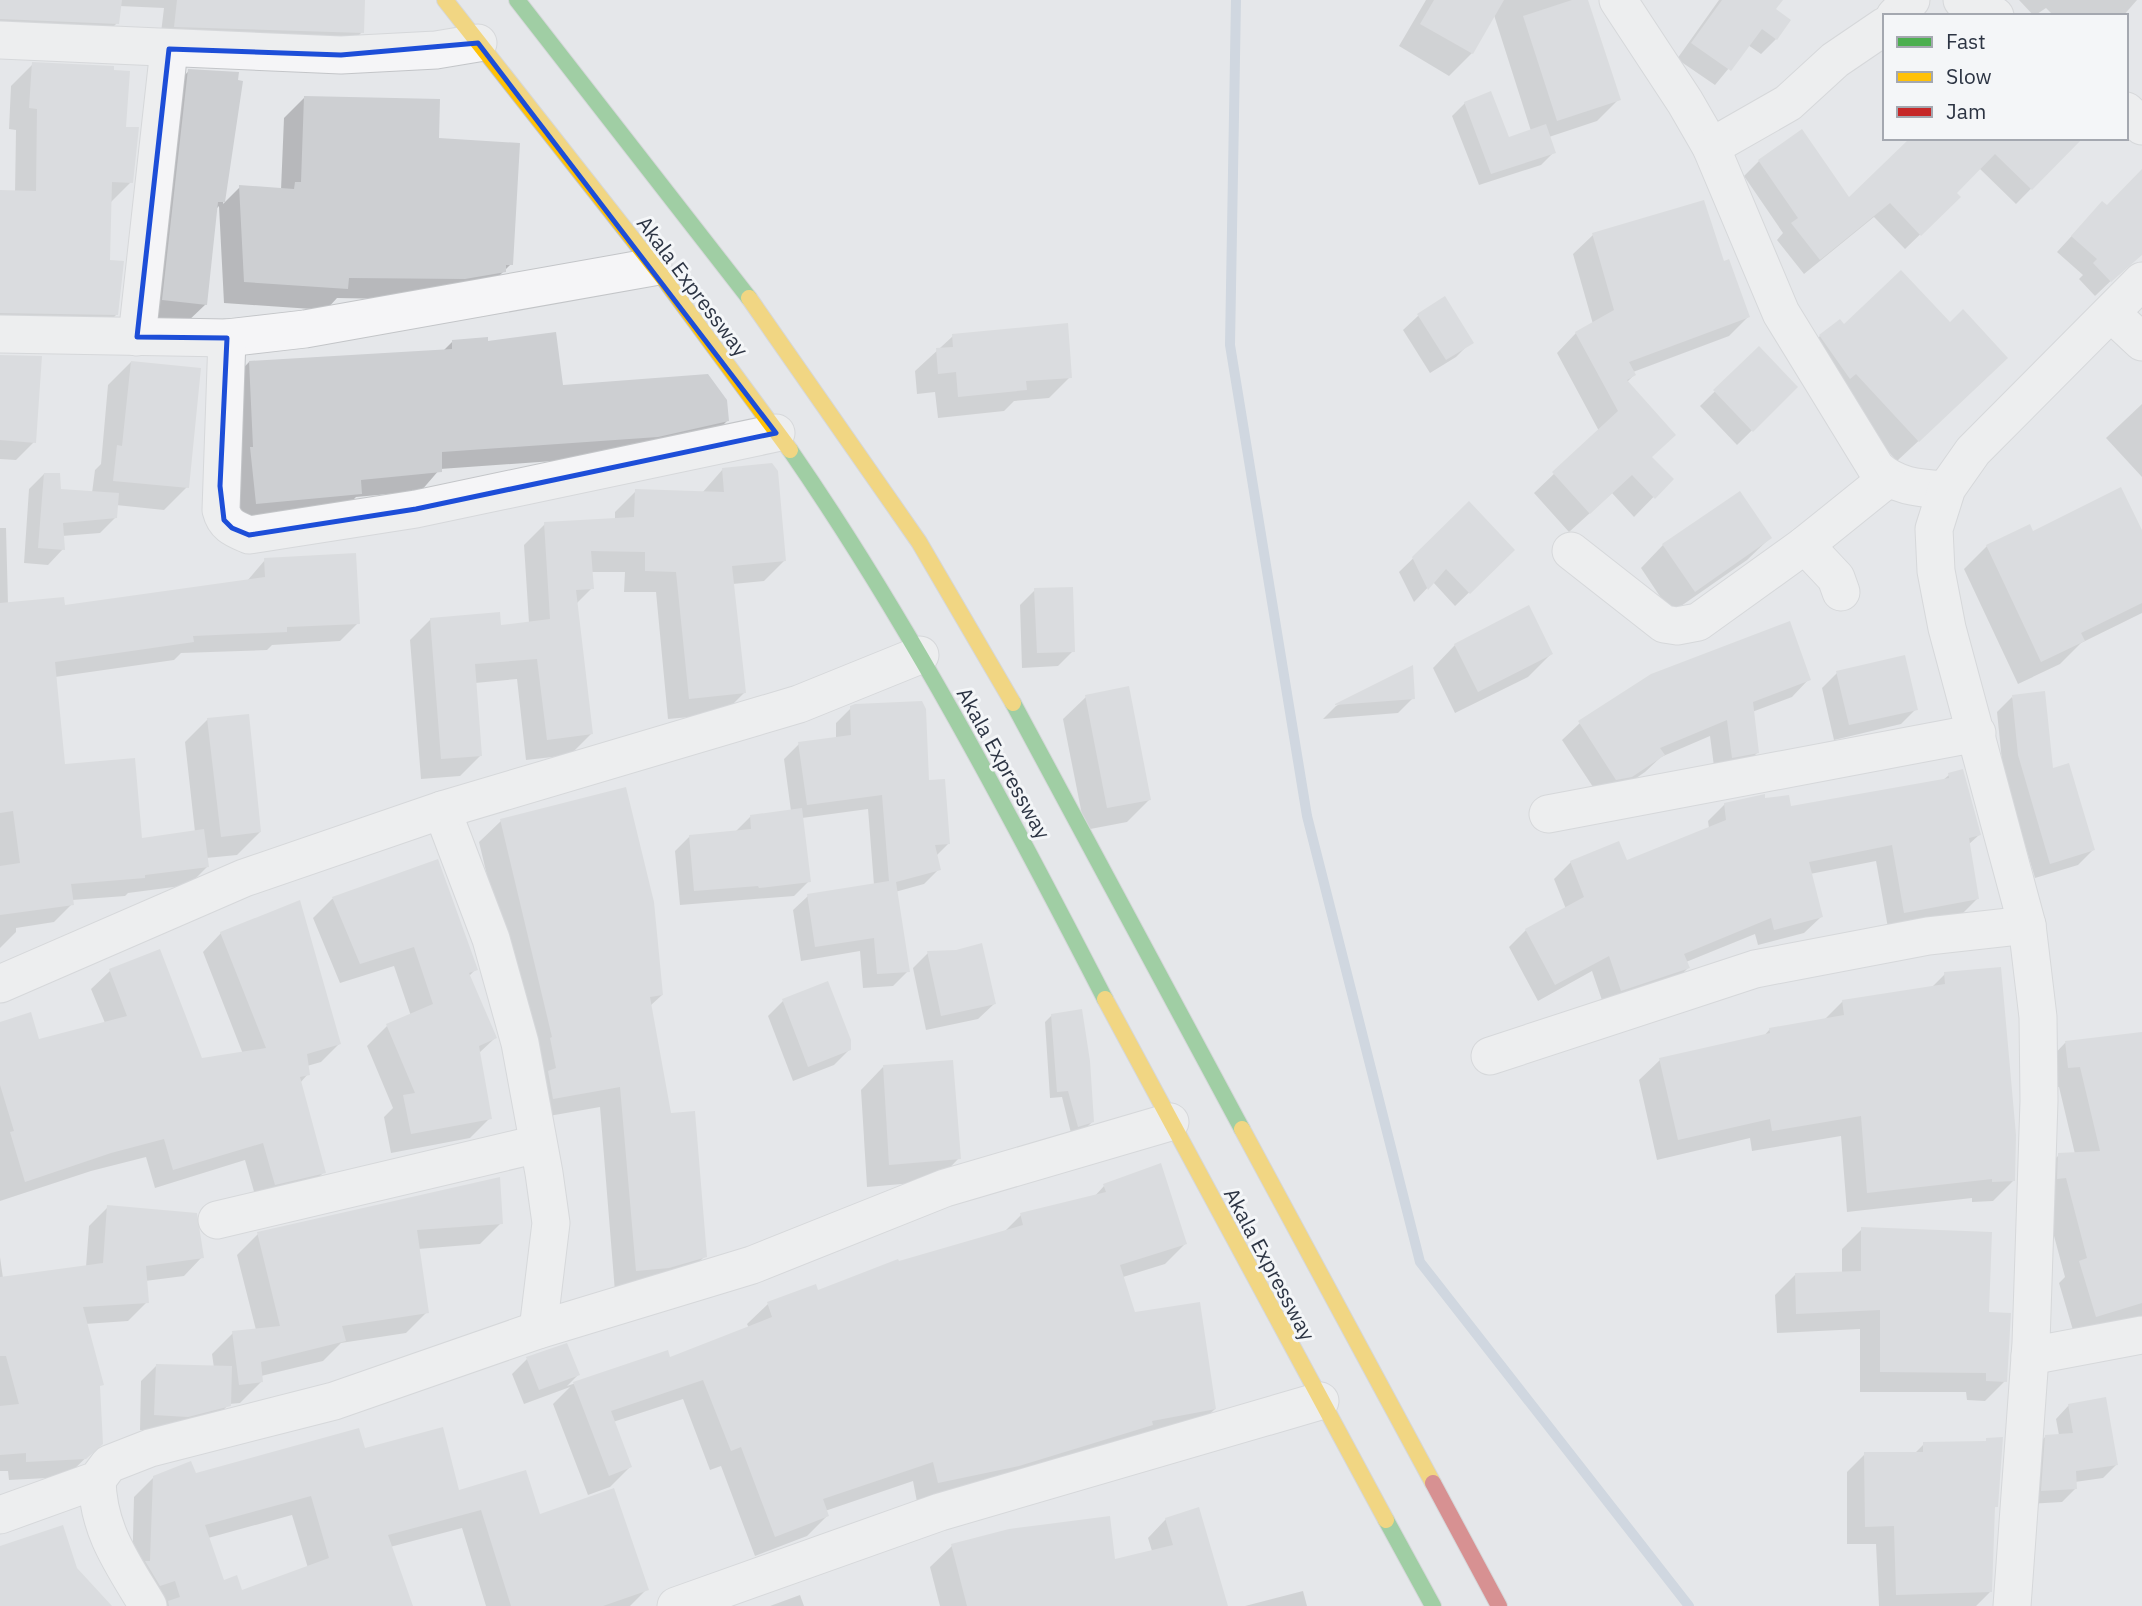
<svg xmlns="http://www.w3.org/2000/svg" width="2142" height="1606" font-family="'IBM Plex Sans',sans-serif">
	<rect width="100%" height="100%" fill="#e5e7ea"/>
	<g fill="#0003" fill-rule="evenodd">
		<path d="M0,0H364L362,32L347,47L160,41L164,8L119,6L117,23L102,38L0,34Z"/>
		<path d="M1426,0H1587L1619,99L1597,121L1549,137L1554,152L1541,165L1479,185L1452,116L1465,103L1508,139L1531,131L1494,15L1472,53L1449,76L1399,46Z"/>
		<path d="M1719,0H1761L1776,39L1761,54L1748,45L1715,85L1677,59Z"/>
		<path d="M2019,0H2137L2123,16H2054L2046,8L2034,16Z"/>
		<path d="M33,64L124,128L131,182L110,203L108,262L117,314L95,336L0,334V192L15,193L16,130L9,129L11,86Z"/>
		<path d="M189,71L241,82L223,204L240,187L281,190L284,118L305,97L437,139L511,264L483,292L443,300L337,298L326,310L224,303L219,206L215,210L206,304L186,323L144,318L169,90Z"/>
		<path d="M1920,138H2081L2016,204L1979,168L1955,193L1959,197L1905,249L1874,217L1804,274L1777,240L1783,233L1744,176L1759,161L1848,200Z"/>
		<path d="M2142,172V251L2095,296L2079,279L2083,275L2057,252L2102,203L2107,208Z"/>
		<path d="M1593,235L1723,263L1748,317L1729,336L1633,372L1634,375L1627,382L1650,458L1671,479L1634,517L1612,493L1569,532L1534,493L1599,431L1557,353L1576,333L1593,324L1573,254Z"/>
		<path d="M1419,315L1471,342L1456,357L1430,373L1403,330Z"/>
		<path d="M1843,327L1986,378L1897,461L1800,356L1820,336Z"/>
		<path d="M953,336L1070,377L1049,398L1014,401L1004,411L938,418L935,392L917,394L915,371Z"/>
		<path d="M453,341L487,343L562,387L727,421L708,440L637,455L440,469L421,491L356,497L341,512L238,522L230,382L249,362L443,351Z"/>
		<path d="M1759,348L1796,387L1737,445L1700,406Z"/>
		<path d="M0,357L34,442L16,460L0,459Z"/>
		<path d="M131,362L187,487L164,510L116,505V517L100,533L62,536L63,549L48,565L24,563L29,489L44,474L60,491L92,493L95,470L101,464L108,385Z"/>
		<path d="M2142,404V477L2106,438Z"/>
		<path d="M723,469L785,560L764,581L733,584L744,693L723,714L668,719L656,592H624L625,572H591L592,588L576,604L591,734L570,755L526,760L517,679L475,683L481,755L460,776L421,779L410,640L431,619L499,627L529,623L524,545L545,524L615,520V512L636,491L702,493Z"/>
		<path d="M1469,504L1513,550L1455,606L1433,582L1414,602L1399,572Z"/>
		<path d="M0,528H6L8,604L64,607L247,581L265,560L358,623L340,641L272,645L267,650L181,653L174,660L55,677L64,765L140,840L195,832L185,742L208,719L260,832L237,855L206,858L208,866L189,885L128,893L125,896L72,900V904L54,922L16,928V932L0,948Z"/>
		<path d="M2142,533V613L2081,643L2060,664L2018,684L1964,569L1987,546L2032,534Z"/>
		<path d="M1770,538L1747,560L1671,613L1641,568L1663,545Z"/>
		<path d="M1035,590L1073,651L1058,666L1022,668L1020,605Z"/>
		<path d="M1455,645L1551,654L1528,677L1455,713L1433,668Z"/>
		<path d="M1411,667L1413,698L1398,713L1323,719L1336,706Z"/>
		<path d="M1837,673L1916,709L1901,724L1834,740L1822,688Z"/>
		<path d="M1809,679L1792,697L1752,712L1758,752L1740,770L1715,774L1710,736L1661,757L1645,772L1613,794L1599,796L1562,740L1580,723Z"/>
		<path d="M1086,697L1150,799L1127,822L1085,830L1063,719Z"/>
		<path d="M2012,697L2093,850L2078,865L2035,878L2003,771L1997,712Z"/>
		<path d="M851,708L927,782L948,844L936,856L939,869L924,884L895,892L908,971L893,986L863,988L860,951L801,961L793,910L808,896L874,885L868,809L802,818L809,881L794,896L680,905L675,851L690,836L735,832L750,817L791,811L784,759L799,744L836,739V723Z"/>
		<path d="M1949,775L1979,835L1968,845L1977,899L1961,915L1888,928L1876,861L1810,874L1821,917L1804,933L1758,945L1755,934L1686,962L1688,968L1672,984L1604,1006L1592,971L1538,1001L1509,947L1526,930L1566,909L1554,879L1571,862H1626L1709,828L1708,821L1725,804L1764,800L1789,808L1942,781Z"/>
		<path d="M501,821L662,995L650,1006L669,1115L705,1256L684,1277L615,1292L600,1107L532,1119L531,1059L479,842Z"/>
		<path d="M437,862L476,969L469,976L495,1038L478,1054L490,1118L470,1138L391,1153L384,1117L393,1108L367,1046L387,1026L411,1016L394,966L340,983L313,918L332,899Z"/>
		<path d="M221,933L339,1044L321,1062L307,1066L308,1074L300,1083L324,1172L306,1190L257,1202L245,1160L155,1188L146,1157L91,1171L0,1201V1023L37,1041L105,1023L91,989L110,971L201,1060L243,1054L203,952Z"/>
		<path d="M928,953L994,1004L978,1019L926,1030L913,968Z"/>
		<path d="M1945,974L2014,1180L1993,1201L1972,1202V1198L1847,1212L1841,1136L1752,1151L1750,1138L1657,1160L1639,1080L1660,1060L1763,1037L1770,1029L1824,1020L1843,1001L1931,988Z"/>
		<path d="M783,1001L849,1050L834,1065L793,1081L768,1016Z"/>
		<path d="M1052,1015L1092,1122L1085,1129L1071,1133L1062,1097L1050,1098L1045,1022Z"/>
		<path d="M2142,1034V1316L2075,1337L2059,1283L2065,1277L2038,1176L2059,1155L2075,1154L2059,1087L2047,1088L2045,1064L2065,1043Z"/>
		<path d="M883,1067L959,1158L937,1181L867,1187L861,1090Z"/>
		<path d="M1104,1186L1185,1244L1165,1264L1123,1277L1134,1314L1215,1409L1194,1429L917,1502L913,1481L825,1511L827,1516L807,1536L755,1556L721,1466L710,1470L683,1399L613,1422L630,1467L610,1487L588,1495L553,1404L570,1387L524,1404L512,1374L527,1359L578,1375L567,1386L666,1352L669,1359L749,1328L747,1324L768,1304L817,1292L898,1263L1004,1232L1021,1215L1093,1198Z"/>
		<path d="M108,1207L202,1257L184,1276L145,1281L147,1302L128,1321L85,1324L98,1387L101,1443L66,1477L9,1480L8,1471H0V1257L3,1278L86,1267L89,1226Z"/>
		<path d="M501,1223L480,1244L418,1249L427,1312L406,1333L341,1343L323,1361L261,1376V1382L240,1403L229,1404L214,1420L172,1431L140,1430L141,1381L156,1366L214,1368L212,1354L233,1333L256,1330L237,1255L258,1234Z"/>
		<path d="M1862,1229L1987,1314L2005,1381L1985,1401L1967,1400L1966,1392H1860V1329L1777,1333L1775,1295L1795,1275L1842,1273V1249Z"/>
		<path d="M2069,1405L2116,1465L2103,1478L2075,1482L2076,1488L2062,1502L2029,1504L2033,1450L2046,1436L2059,1435L2056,1419Z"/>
		<path d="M1924,1444L1996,1506L1993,1510L1990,1592L1976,1606H1879L1876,1544H1847V1472L1865,1454H1914Z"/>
		<path d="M364,1450L458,1493L539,1517L647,1589L630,1606H486L462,1528L390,1547L411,1606H158L132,1577L134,1497L154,1477L195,1475ZM292,1515L308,1568L241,1592L223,1582L208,1538Z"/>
		<path d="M1166,1519L1227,1606H1142L1152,1551L1148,1538Z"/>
		<path d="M952,1546L1119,1606H940L930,1567Z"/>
		<path d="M1303,1591L1307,1606H1245Z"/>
		<path d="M800,1595L804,1606H770Z"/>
	</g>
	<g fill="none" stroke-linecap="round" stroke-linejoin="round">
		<path stroke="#b5c3d4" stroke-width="10" d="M1236,0L1230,345L1307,816L1420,1262L1689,1606"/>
	</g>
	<g fill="#cdcfd2" fill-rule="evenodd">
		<path d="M0,0H122L119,24L0,19Z"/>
		<path d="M177,0H365L364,33L174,27Z"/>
		<path d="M1434,0H1504L1473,54L1420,24Z"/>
		<path d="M1572,0H1588L1621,100L1557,121L1523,16Z"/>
		<path d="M1722,0H1783L1776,9L1791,20L1777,40L1762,29L1731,71L1691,43Z"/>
		<path d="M32,62L114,66V70L130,71L126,127H139L133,183L112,182L110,260L124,261L118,315L0,313V190L36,191L37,109L29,108Z"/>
		<path d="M188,69L239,72L238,80L243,81L225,202H218L207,305L162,300Z"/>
		<path d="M1491,91L1509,137L1546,124L1556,153L1491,174L1464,102Z"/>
		<path d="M304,96L440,99L439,138L520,143L513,265H506V272L465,279L349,278L348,289L244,282L239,185L294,189L295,182H301Z"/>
		<path d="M1802,129L1849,197L1910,138H2083L2032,190L1995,154L1957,193L1961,197L1921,236L1890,203L1820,260L1791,223L1798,218L1758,160Z"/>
		<path d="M2142,169V255L2111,282L2093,263L2097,259L2071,236L2102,201L2107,205Z"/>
		<path d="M1704,200L1724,261L1729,259L1750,317L1629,362L1636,375L1627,380L1676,435L1652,457L1674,479L1655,499L1632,475L1590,514L1552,472L1618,411L1575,332L1614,310L1592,233Z"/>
		<path d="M1901,270L1950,322L1963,309L2008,358L1919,442L1856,374L1850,379L1819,335L1840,319L1844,324Z"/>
		<path d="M1445,296L1474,343L1446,360L1417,314Z"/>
		<path d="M1068,323L1072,378L1026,381L1027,390L958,397L956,372L938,374L936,348L953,347L952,334Z"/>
		<path d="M556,332L563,385L708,374L727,400L729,421L658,437L442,452V472L361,480L362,494L256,504L250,447H253L249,361L452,349V340L488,337V341Z"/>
		<path d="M1759,346L1798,387L1753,432L1713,390Z"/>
		<path d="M0,355L42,356L36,443L0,440Z"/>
		<path d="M131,361L201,368L189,488L113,481L117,445L122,446Z"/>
		<path d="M772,463L778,471L786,561L732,566L746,693L689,699L676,572L645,571V552L591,551L594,589L576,590L593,734L547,740L537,659L475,664L482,756L441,759L430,618L500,612L501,625L550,619L544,522L634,517L635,489L724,492L722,468Z"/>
		<path d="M44,473H60L61,489L119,493L117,518L63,523L65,550L38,548Z"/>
		<path d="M2121,487L2142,530V603L2081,633L2085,641L2041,662L1986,545L2030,524L2033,531Z"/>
		<path d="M1740,491L1772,538L1695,592L1662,544Z"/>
		<path d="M1469,501L1515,550L1470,594L1446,569L1428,590L1412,557Z"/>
		<path d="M356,553L360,624L287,627V632L193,636L194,642L55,662L65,764L135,758L142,838L204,829L209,867L145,875V878L71,884L74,905L0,915V866L20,863L13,811L0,813V603L64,597L65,605L265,577L264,558Z"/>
		<path d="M1073,587L1075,652L1037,653L1034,588Z"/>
		<path d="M1529,605L1553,654L1478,692L1454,644Z"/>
		<path d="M1790,621L1811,680L1753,702L1759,753L1732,758L1727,720L1660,748L1665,755L1632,777L1616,780L1578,721L1651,674Z"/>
		<path d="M1905,655L1918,710L1849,725L1836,671Z"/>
		<path d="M1413,665L1415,699L1335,705V704Z"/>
		<path d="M1129,686L1151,800L1107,808L1085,695Z"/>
		<path d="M2045,691L2053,768L2069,763L2095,850L2050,864L2018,755L2012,695Z"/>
		<path d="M922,701L926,709L929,780L945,779L950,844L935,845L941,870L896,882L910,972L877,974L874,938L815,947L807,894L889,881L882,795L807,805L798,742L851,735L850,706L855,704Z"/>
		<path d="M249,714L261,832L221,837L207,718Z"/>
		<path d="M1963,769L1981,835L1969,838L1979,899L1904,913L1892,845L1809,862L1823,917L1774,930L1771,918L1684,954L1690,968L1621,991L1609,956L1555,985L1525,929L1584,897L1570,861L1619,841L1627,860L1726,820L1724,803L1765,794V798L1789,795L1791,806L1949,778L1948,773Z"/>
		<path d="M626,787L654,902L663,995L650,997L671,1113L695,1111L707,1257L669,1268L636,1271L620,1087L553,1099L548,1071L556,1068L550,1038L552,1037L500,819Z"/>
		<path d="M802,808L811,882L759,888L758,886L694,891L689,835L751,829L750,815Z"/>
		<path d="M438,859L478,970L469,973L497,1038L479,1046L492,1119L411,1134L403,1095L415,1093L386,1024L433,1004L414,947L360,964L332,897Z"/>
		<path d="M300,900L341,1044L307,1054L310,1075L300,1077L326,1173L275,1185L263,1143L173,1170L164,1139L111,1153L25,1182L10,1132L14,1131L0,1085V1022L31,1012L39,1039L127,1016L109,969L160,949L202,1058L266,1048L220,932Z"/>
		<path d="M982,943L996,1004L941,1016L927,951L956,950Z"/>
		<path d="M2001,967L2016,1135L2015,1181L1992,1182V1179L1867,1193L1861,1116L1772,1131L1770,1119L1678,1140L1659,1058L1770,1033L1769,1028L1844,1015L1842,1000L1945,984L1944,972Z"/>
		<path d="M828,981L851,1040V1050L808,1067L782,999Z"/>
		<path d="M1082,1009L1090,1061L1094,1122L1078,1127L1068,1091L1057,1092L1051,1014Z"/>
		<path d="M2142,1032V1303L2096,1317L2079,1261L2087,1258L2066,1178L2057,1179L2058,1153L2100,1151L2080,1067L2068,1068L2065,1041Z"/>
		<path d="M953,1060L961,1159L889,1165L883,1065Z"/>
		<path d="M1161,1163L1187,1244L1120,1265L1135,1312L1200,1302L1216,1409L1152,1421L1153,1425L1019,1466L938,1483L933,1462L823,1499L829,1516L775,1537L741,1447L731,1451L703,1380L611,1411L632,1467L609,1476L573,1382L668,1350L670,1357L772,1317L767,1302L816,1284L818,1290L898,1259L899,1261L1023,1225L1020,1213L1106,1192L1103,1184Z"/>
		<path d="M500,1177L503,1224L417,1230L429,1313L342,1326L346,1341L261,1362L263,1382L239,1385L232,1331L280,1326L257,1232Z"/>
		<path d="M107,1205L197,1213L204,1258L146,1266L149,1303L83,1307L104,1385L100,1386L103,1444L86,1459L26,1462V1453L0,1455V1406L19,1404L6,1356H0V1277L103,1263Z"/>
		<path d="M1861,1227L1992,1232L1989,1312L2011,1313L2007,1382L1986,1381V1373L1880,1372V1310L1796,1314L1795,1273L1861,1271Z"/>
		<path d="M567,1343L580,1375L539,1390L526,1357Z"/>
		<path d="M156,1364L232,1366L231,1406L188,1417L154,1415Z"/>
		<path d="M2106,1397L2118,1465L2076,1471L2077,1489L2041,1491L2045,1435L2073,1433L2068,1404Z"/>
		<path d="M443,1427L459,1490L526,1470L540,1514L614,1488L649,1590L603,1606H511L481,1510L388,1535L413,1606H169L168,1601L180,1597L175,1581L160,1586L145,1561H150L153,1476L191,1461L196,1473L359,1428L365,1448ZM311,1496L329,1558L242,1590L237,1575L224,1580L205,1525Z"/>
		<path d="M2003,1437L1998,1507H1995L1992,1592L1896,1595L1894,1526L1865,1527L1864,1452H1923V1442L1986,1441V1438Z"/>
		<path d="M1199,1507L1228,1606H967L951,1544L1009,1529L1110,1516L1115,1559L1173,1545L1165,1518Z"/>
		<path d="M63,1525L77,1568L112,1606H0V1546Z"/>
	</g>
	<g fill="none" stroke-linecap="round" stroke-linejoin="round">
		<g stroke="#c3c5c8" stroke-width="39">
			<g id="street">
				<path d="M1618,0L1685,102L1711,147L1781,313L1876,468C1896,487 1919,488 1946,490"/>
				<path d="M1962,0L1995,16"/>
				<path d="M1895,16L1911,0"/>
				<path d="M0,40L341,55L436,50L478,43"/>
				<path d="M2126,111L2142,126"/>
				<path d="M1711,147L1788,103L1835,60L1885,26"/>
				<path d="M2111,313L2142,342"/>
				<path d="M0,334L227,338L305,329L653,267"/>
				<path d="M137,337L169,49"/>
				<path d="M227,338L221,510C225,526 235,529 249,535L416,509L776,433"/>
				<path d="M1805,545L1836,578L1841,592"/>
				<path d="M1571,551L1664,624L1677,626L1698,622L1805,545L1887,479"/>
				<path d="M442,810L491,939L520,1043L544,1173L551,1223L538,1330"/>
				<path d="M1548,814L1977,733"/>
				<path d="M0,984L244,878L442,810L799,704L920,655"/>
				<path d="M1490,1056L1755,969L1928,936L2027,925"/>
				<path d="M217,1220L538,1144"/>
				<path d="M2030,1356L2142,1335"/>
				<path d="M97,1480C98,1531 123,1564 148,1606"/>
				<path d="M0,1515L97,1480L109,1464L150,1448L334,1401L538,1330L752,1265L945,1188L1170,1122"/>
				<path d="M676,1606L940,1512L1320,1401"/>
				<path d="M2012,1606L2031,1343L2039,1101L2038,1017L2027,925L1947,628L1936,571L1934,529L1947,488L1973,451L2142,281"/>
			</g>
		</g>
		<g stroke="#c2c4c8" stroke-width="18">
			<g id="fast">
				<path d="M517,0L749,298"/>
				<path d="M790,450C910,624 1008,811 1105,999"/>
				<path d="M1013,703L1242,1129"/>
				<path d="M1386,1520L1433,1606"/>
			</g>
		</g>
		<g stroke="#c2c4c8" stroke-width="18">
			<g id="slow">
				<path d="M445,0L665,280L790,450"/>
				<path d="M749,298L919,542L1013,703"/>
				<path d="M1105,999L1386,1520"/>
				<path d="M1242,1129L1433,1483"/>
			</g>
		</g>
		<g stroke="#c2c4c8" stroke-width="18">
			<path id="jam" d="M1433,1483L1499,1606"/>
		</g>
		<use href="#street" stroke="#f5f5f7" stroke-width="37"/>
		<use href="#fast" stroke="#4caf50" stroke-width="16"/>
		<use href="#slow" stroke="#ffc107" stroke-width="16"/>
		<use href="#jam" stroke="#c62828" stroke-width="16"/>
	</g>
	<path d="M0 0H2142V1606H0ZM478,43L776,433L416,509L249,535L232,528L224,520L220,486L227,338L137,337L169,49L341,55Z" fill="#e5e7ea" fill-opacity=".55" fill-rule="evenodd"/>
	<path fill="none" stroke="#1d4ed8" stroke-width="5" stroke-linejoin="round" d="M478,43L776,433L416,509L249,535L232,528L224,520L220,486L227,338L137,337L169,49L341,55Z"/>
	<g text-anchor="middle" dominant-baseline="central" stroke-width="6" stroke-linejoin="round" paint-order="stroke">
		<g font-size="21" fill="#2c3443" stroke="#f4f6f8">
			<text transform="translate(693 286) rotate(53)">Akala Expressway</text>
			<text transform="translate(1004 763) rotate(61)">Akala Expressway</text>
			<text transform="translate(1270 1264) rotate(62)">Akala Expressway</text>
		</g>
	</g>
	<rect x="1883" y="14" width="245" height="126" fill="#f4f6f8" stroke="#a4a8b0" stroke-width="2"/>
	<rect x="1897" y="37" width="35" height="10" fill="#4caf50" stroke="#a4a8b0" stroke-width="2"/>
	<text x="1946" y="49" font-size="21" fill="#2c3443">Fast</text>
	<rect x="1897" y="72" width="35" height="10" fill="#ffc107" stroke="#a4a8b0" stroke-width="2"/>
	<text x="1946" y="84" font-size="21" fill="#2c3443">Slow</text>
	<rect x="1897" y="107" width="35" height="10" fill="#c62828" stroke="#a4a8b0" stroke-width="2"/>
	<text x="1946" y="119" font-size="21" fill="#2c3443">Jam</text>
</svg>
